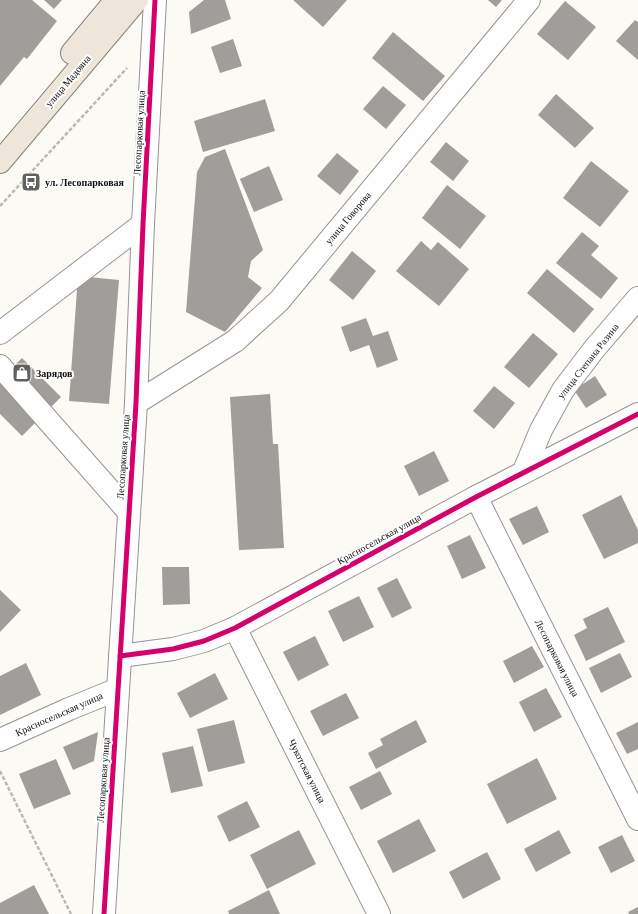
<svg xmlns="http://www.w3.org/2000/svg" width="638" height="914" font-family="'Crimson Pro',serif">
	<rect width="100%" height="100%" fill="#fcfaf5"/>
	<g fill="#a09d9a">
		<path d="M0,0H32L57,21L27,59L24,57L0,86Z"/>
		<path d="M44,0H62L54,9Z"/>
		<path d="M204,0H225L231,19L191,34L189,12Z"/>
		<path d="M293,0H347L323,27Z"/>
		<path d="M488,0H502L496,7Z"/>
		<path d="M565,1L596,27L568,60L537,34Z"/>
		<path d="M635,20L638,22V60L616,41Z"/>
		<path d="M393,32L445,76L423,101L372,58Z"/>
		<path d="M233,39L242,66L220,73L211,47Z"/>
		<path d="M383,86L406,105L386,129L363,109Z"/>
		<path d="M556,94L594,128L575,148L538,115Z"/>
		<path d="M265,99L275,131L203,152L194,121Z"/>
		<path d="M446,142L469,161L453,181L430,162Z"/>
		<path d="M225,149L263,250L251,261L248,277L262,288L225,332L186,312L197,172L205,157Z"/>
		<path d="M337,153L359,171L340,195L317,176Z"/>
		<path d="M591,161L629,191L600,227L563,198Z"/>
		<path d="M269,166L283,200L254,212L240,179Z"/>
		<path d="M447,185L486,216L460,249L422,218Z"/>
		<path d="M582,232L599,246L591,255L618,278L601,299L556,263Z"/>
		<path d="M421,241L431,250L438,242L469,269L439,306L396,271Z"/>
		<path d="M352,251L376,271L353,300L329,280Z"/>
		<path d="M547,269L594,309L574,333L527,293Z"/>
		<path d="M78,276L119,280L109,404L69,401Z"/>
		<path d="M366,318L373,336L388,331L398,360L377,368L369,345L350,352L341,327Z"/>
		<path d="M533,333L558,354L529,388L504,367Z"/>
		<path d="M22,358L61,397L22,436L0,414V380Z"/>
		<path d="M595,376L607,395L586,408L574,390Z"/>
		<path d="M494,386L515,403L494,429L473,411Z"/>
		<path d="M270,394L273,444H278L284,548L239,550L230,397Z"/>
		<path d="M434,451L449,481L419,496L404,466Z"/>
		<path d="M621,495L638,530V543L604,559L582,515Z"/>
		<path d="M537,506L549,532L523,545L509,519Z"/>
		<path d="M470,535L486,568L462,579L447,546Z"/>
		<path d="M162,567H189L190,604L163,605Z"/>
		<path d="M397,578L412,608L392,618L377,588Z"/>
		<path d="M0,590L21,610L0,632Z"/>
		<path d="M359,596L374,627L343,642L328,611Z"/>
		<path d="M608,607L625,642L586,661L574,635L587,628L583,619Z"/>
		<path d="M315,636L329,665L298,681L283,652Z"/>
		<path d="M532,646L544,667L514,683L503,661Z"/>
		<path d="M620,653L632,677L601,693L589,668Z"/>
		<path d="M26,663L41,695L0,715V676Z"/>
		<path d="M215,673L228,699L190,718L177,693Z"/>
		<path d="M546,688L562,717L534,732L519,702Z"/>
		<path d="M346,693L359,718L323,736L310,711Z"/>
		<path d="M234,720L245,763L208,772L197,729Z"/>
		<path d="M416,720L427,742L376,769L368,753L383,745L380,739Z"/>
		<path d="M638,722V749L627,754L616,733Z"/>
		<path d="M98,732L94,761L73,770L63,747Z"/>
		<path d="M193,746L203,786L171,793L162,753Z"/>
		<path d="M537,758L557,799L507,824L487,784Z"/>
		<path d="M56,759L71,794L34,809L19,774Z"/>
		<path d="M380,771L392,794L361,810L349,787Z"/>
		<path d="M247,801L260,827L229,842L217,816Z"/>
		<path d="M419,819L436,851L393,873L377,841Z"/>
		<path d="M299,830L316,864L267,889L250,855Z"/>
		<path d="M559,830L571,853L536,872L524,849Z"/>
		<path d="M622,835L635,861L611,873L598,847Z"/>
		<path d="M487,852L501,879L463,899L449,872Z"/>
		<path d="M34,885L49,914H0V903Z"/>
		<path d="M269,890L280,914H229L228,911Z"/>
		<path d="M638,907V914H629L628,912Z"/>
	</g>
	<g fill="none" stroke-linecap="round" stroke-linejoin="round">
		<g stroke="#969593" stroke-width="24">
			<g id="minor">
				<path d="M0,333L143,224"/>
				<path d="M0,366L128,511"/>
				<path d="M136,403L235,341L279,301L529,0"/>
				<path d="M524,471L541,430L563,390L595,348L638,298"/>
				<path d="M476,497L638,819"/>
				<path d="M235,628L379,914"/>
				<path d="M120,656L173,649L204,641L235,628L476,497L638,414"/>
				<path d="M0,740L69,709L118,689"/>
				<path d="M104,914L136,403L143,224L155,0"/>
			</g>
		</g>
		<g stroke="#838280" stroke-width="24">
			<g id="major">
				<path d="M72,53L116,0"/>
				<path d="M0,162L137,0"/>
			</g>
		</g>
		<g stroke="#b9b9b8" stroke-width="2.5" stroke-dasharray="4 2" stroke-linecap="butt">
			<path d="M0,206L127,68"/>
			<path d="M0,771L71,914"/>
		</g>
		<use href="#minor" stroke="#fffefe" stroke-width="22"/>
		<use href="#major" stroke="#eee6d9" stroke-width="22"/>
		<g stroke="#fff" stroke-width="8">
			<g id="cycleway">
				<path d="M120,656L173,649L204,641L235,628L476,497L638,414"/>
				<path d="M104,914L136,403L143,224L155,0"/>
			</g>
		</g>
		<use href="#cycleway" stroke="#d6006c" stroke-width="5"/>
	</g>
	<defs>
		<g id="bus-square" transform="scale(1)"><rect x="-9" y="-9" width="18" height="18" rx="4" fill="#626160" stroke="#fff"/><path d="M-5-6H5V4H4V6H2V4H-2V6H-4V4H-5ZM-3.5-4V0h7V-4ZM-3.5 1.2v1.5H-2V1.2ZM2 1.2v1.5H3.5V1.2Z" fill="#fff"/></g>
		<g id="shop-square" transform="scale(1)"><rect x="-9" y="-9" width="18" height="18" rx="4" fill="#626160" stroke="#fff"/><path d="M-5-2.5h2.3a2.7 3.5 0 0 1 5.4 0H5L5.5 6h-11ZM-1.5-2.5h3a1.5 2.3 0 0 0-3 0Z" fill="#fff"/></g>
	</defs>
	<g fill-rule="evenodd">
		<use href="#bus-square" x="31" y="182"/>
		<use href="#shop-square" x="22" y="373"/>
	</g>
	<g text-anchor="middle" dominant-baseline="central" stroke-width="4" stroke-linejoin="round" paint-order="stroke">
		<g font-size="10" fill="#0f0f0f" stroke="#fff">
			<text transform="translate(68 81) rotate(-50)">улица Мадояна</text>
			<text transform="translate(139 133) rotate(-87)">Лесопарковая улица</text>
			<text transform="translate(348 218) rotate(-50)">улица Говорова</text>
			<text transform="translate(588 361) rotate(-52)">улица Степана Разина</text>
			<text transform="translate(123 457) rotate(-86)">Лесопарковая улица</text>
			<text transform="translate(379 539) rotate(-29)">Красносельская улица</text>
			<text transform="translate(557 658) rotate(63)">Лесопарковая улица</text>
			<text transform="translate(59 714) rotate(-24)">Красносельская улица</text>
			<text transform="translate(307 771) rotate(63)">Чукотская улица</text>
			<text transform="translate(103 780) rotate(-86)">Лесопарковая улица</text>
		</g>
		<g font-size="10" font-weight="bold" fill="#0f0f0f" stroke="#fff" text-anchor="start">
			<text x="45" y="182">ул. Лесопарковая</text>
			<text x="36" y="373">Зарядов</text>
		</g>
	</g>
</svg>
